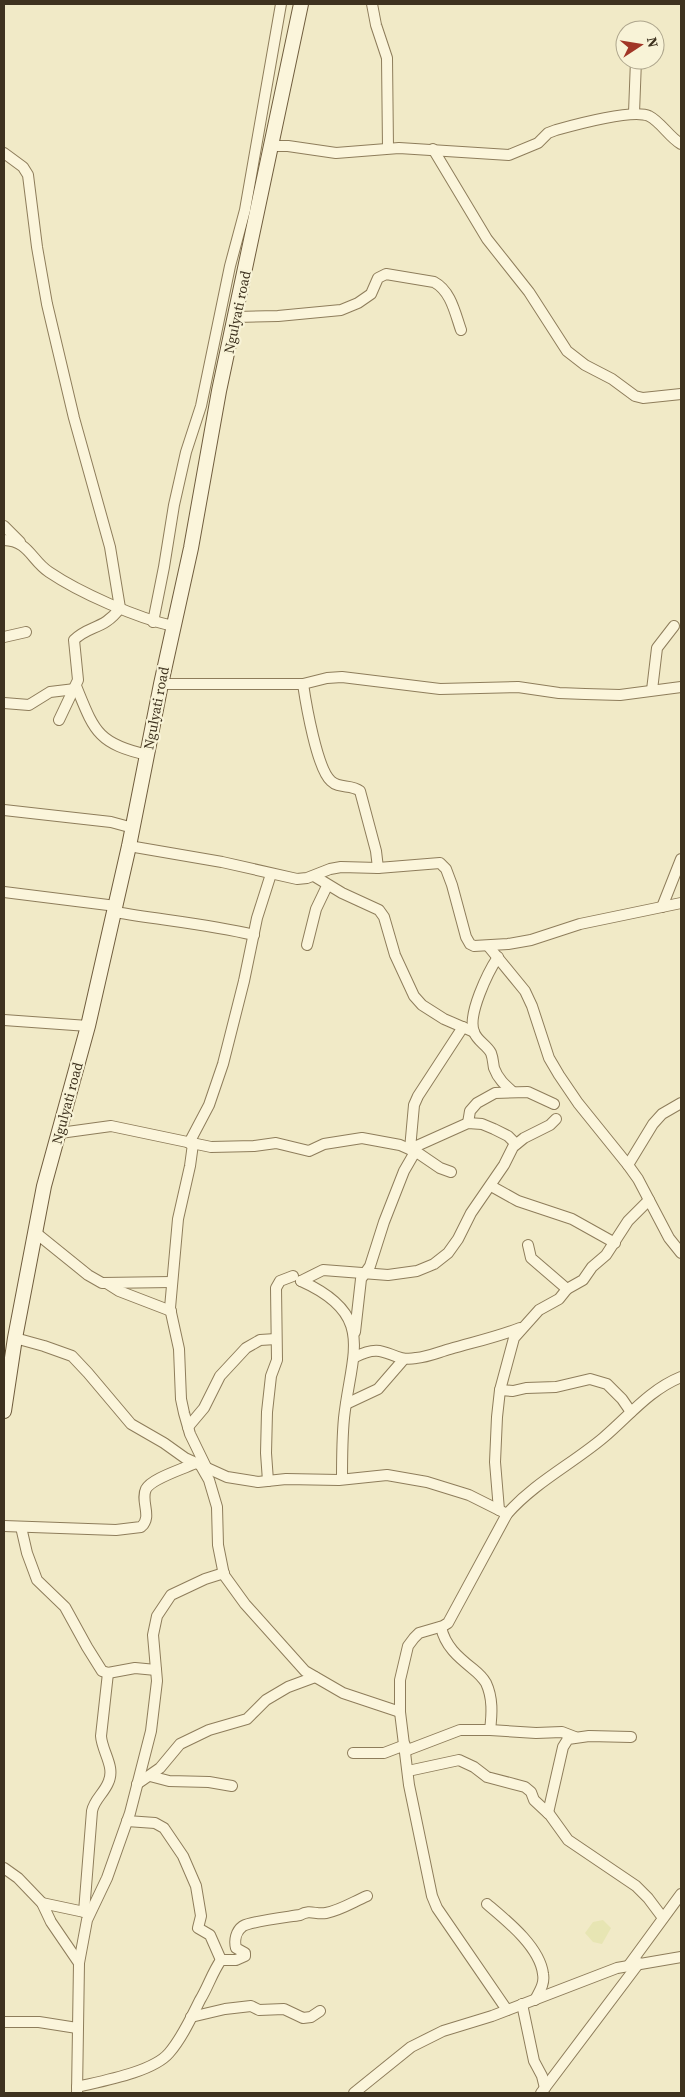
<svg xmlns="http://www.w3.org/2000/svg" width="685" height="2097" font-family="'Source Serif 4',serif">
	<rect width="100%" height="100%" fill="#f1eac7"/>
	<path fill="#e7e5b3" d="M603,1920L611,1928L602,1944L593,1942L585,1933L593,1922Z"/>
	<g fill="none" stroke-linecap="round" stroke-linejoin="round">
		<g stroke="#8e7d5b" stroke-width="12">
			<g id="minor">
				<path d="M372,4L376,25L387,58L388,148"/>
				<path d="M634,113L636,60"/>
				<path d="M272,146H288L336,153L399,148L509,155L538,143L548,133L556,130C574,125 633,109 649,116C661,122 669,137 681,144"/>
				<path d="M433,149L487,239L529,292L567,351L585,365L612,379L635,396L643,398L681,394"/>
				<path d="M4,153L23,167L28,175L37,247L47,304L74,418L110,547L120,608C104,630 89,625 74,640L78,680L59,720"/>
				<path d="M236,317L278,316L341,310L358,303L371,294L378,278L386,274L434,282C451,291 455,313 461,330"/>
				<path d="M4,526L20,542"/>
				<path d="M4,540C29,541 31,560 49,572C80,593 137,618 173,626"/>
				<path d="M153,622L164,567L174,505L186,452L201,406L230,266L245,210L281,4"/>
				<path d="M4,637L26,632"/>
				<path d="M161,684H303L327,678L342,677L440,689L518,687L559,693L585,694L620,695L681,687"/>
				<path d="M303,684C306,704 317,769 331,781C339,789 351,784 360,791L376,851L378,868"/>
				<path d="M76,686C94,730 97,744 148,755"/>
				<path d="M652,690L657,648L674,626"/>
				<path d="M4,703L29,705L50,692L75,689"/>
				<path d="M4,810L111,822L133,828"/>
				<path d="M129,846L222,862L297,879L307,878L330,869L341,867L378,868L440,863L446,869L452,885L466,937L470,944L474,946L508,944L531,940L580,924L681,903"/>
				<path d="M314,876L342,893L379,910L384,917L395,955L414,996L422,1005L444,1019L474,1032"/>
				<path d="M4,892L116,906"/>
				<path d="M662,907L681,859"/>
				<path d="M115,912C161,920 208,924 254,935"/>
				<path d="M307,945L316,909L327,886"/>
				<path d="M489,947L525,991L532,1006L549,1058L559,1075L578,1103L628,1165L638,1179L669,1238L681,1253"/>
				<path d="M498,957C488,972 467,1015 474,1032C477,1041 487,1045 491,1053C493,1058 493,1063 494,1068C498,1079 505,1085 513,1092"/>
				<path d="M4,1020L88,1026"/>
				<path d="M463,1027L418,1096L414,1105L410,1149L468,1123L482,1124L494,1129L508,1136L516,1144"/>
				<path d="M468,1123L470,1111L477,1103L495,1093L528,1092L554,1104"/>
				<path d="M60,1133L111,1126L211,1147L254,1146L276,1143L309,1151L324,1144L362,1138L400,1145L418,1153L440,1168L451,1172"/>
				<path d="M189,1143L209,1105L223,1064L244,981L257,918L271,874"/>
				<path d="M193,1144L190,1166L178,1219L170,1308L179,1349L181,1399L184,1413L190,1434L207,1469"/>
				<path d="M628,1165L653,1124L662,1114L681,1103"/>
				<path d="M491,1186L518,1201L572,1219L615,1243"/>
				<path d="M36,1233L88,1275L102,1283L172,1282"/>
				<path d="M528,1245L531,1258L567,1289"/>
				<path d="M301,1281L323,1270L388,1275L417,1271L434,1264L448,1253L458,1239L471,1213L504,1165L513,1147L524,1138L550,1125L556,1119"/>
				<path d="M301,1281C377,1315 351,1353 344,1418C342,1439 342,1459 342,1479"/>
				<path d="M108,1284L119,1291L171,1311"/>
				<path d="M355,1332L361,1279L370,1266L384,1222L404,1171L415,1152"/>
				<path d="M15,1338L44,1346L72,1356L88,1373L131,1424L164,1443L185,1458L227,1477L258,1482L286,1479L339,1480L387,1475L427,1482L469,1495L507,1514"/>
				<path d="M355,1357C387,1340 389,1363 416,1358C428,1357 439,1352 450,1349C474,1342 497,1337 520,1328"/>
				<path d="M500,1390L513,1391L526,1388L556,1387L590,1379L607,1384L622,1399L631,1412"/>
				<path d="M346,1404L378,1389L404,1359"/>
				<path d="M188,1427L204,1408L220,1376L246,1348L260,1340L276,1339"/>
				<path d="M201,1466L209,1480L217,1507L218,1545L224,1575L245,1604L305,1671L343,1693L400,1712"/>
				<path d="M268,1481L266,1453L267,1412L271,1376L277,1360L276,1288L280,1281L293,1276"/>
				<path d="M499,1510L495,1462L497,1417L500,1390L514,1338L539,1310L559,1299L567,1289L583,1280L592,1267L606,1255L628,1221L649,1200"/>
				<path d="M4,1526L116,1530L141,1527C153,1517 140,1501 146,1489C152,1478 184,1469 195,1463"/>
				<path d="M21,1527L27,1553L37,1580L65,1607L87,1647L102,1671L108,1673L135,1668L156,1670"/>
				<path d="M441,1627C445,1646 458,1657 473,1669C478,1673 483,1678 486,1683C493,1698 492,1714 490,1730"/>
				<path d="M405,1751L460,1730H490L536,1733L562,1732L575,1737"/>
				<path d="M353,1753H384L405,1745"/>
				<path d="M408,1771L459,1760L474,1767L487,1777L525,1787L531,1792L534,1800L550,1815L568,1840L636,1886L648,1898L663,1918"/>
				<path d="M150,1776L169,1781L209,1782L232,1786"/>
				<path d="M137,1784L160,1768L180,1744L209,1730L247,1719L266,1700L288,1687L315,1677"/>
				<path d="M548,1813L563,1747L568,1739L589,1736L631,1737"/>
				<path d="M127,1821L155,1823L164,1828L183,1856L196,1886L201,1916L198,1928L210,1935L221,1960"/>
				<path d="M4,1868L18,1878L42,1903L51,1922L79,1963"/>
				<path d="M42,1903L89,1913"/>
				<path d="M487,1904C506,1920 540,1947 543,1974C545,1984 539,1992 535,2000"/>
				<path d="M84,1912L92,1811C94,1800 104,1793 108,1783C116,1767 102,1752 101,1736L108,1673"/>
				<path d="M629,1965L681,1894"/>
				<path d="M522,2004L534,2061L542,2076L545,2088"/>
				<path d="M507,2010L437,1908L432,1896L409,1785L400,1712V1680L408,1646L414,1638L419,1633L443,1626L448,1623L507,1514C534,1483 572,1464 603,1438C629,1416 649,1390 681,1377"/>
				<path d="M191,2017L225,2009L251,2006L259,2010L284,2009L303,2018L311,2017L320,2011"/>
				<path d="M4,2022H39L77,2028"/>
				<path d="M77,2087C102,2081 153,2072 169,2053C182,2038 191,2018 200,2000C208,1987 212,1973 221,1960H236L245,1956V1953L236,1948C234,1940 236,1931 243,1926C252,1921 288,1917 300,1915C311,1909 315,1915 326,1913C341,1910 353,1902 367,1896"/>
				<path d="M77,2093L79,1963L87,1920L107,1878L130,1813L151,1731L157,1681L153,1635L157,1616L171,1595L205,1579L224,1573"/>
				<path d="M354,2093L411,2047L443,2031L492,2016L617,1968L681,1957"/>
				<path d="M541,2093L639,1963"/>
			</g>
		</g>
		<g stroke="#705d3e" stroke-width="16">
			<path id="secondary" d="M4,1411L15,1338L44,1186L88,1026L129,846L161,684L191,548L219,391L301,4"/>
		</g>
		<use href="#minor" stroke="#fbf5db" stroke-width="10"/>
		<use href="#secondary" stroke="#fbf5db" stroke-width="14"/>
	</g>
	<g text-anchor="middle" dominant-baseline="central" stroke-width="4.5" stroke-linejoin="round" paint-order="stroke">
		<g font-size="14" fill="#3e321f" stroke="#f8f3d7">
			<text transform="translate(237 312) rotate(-78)">Ngulyati road</text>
			<text transform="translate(156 708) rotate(-79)">Ngulyati road</text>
			<text transform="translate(67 1103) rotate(-75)">Ngulyati road</text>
		</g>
	</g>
	<rect width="685" height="2097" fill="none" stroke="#3e321f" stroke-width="10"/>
	<g transform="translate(640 45) rotate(78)"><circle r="24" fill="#f8f3d7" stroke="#aea68d"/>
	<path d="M0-4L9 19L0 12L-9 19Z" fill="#a13627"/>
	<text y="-8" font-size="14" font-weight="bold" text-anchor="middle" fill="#3e321f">N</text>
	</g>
</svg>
